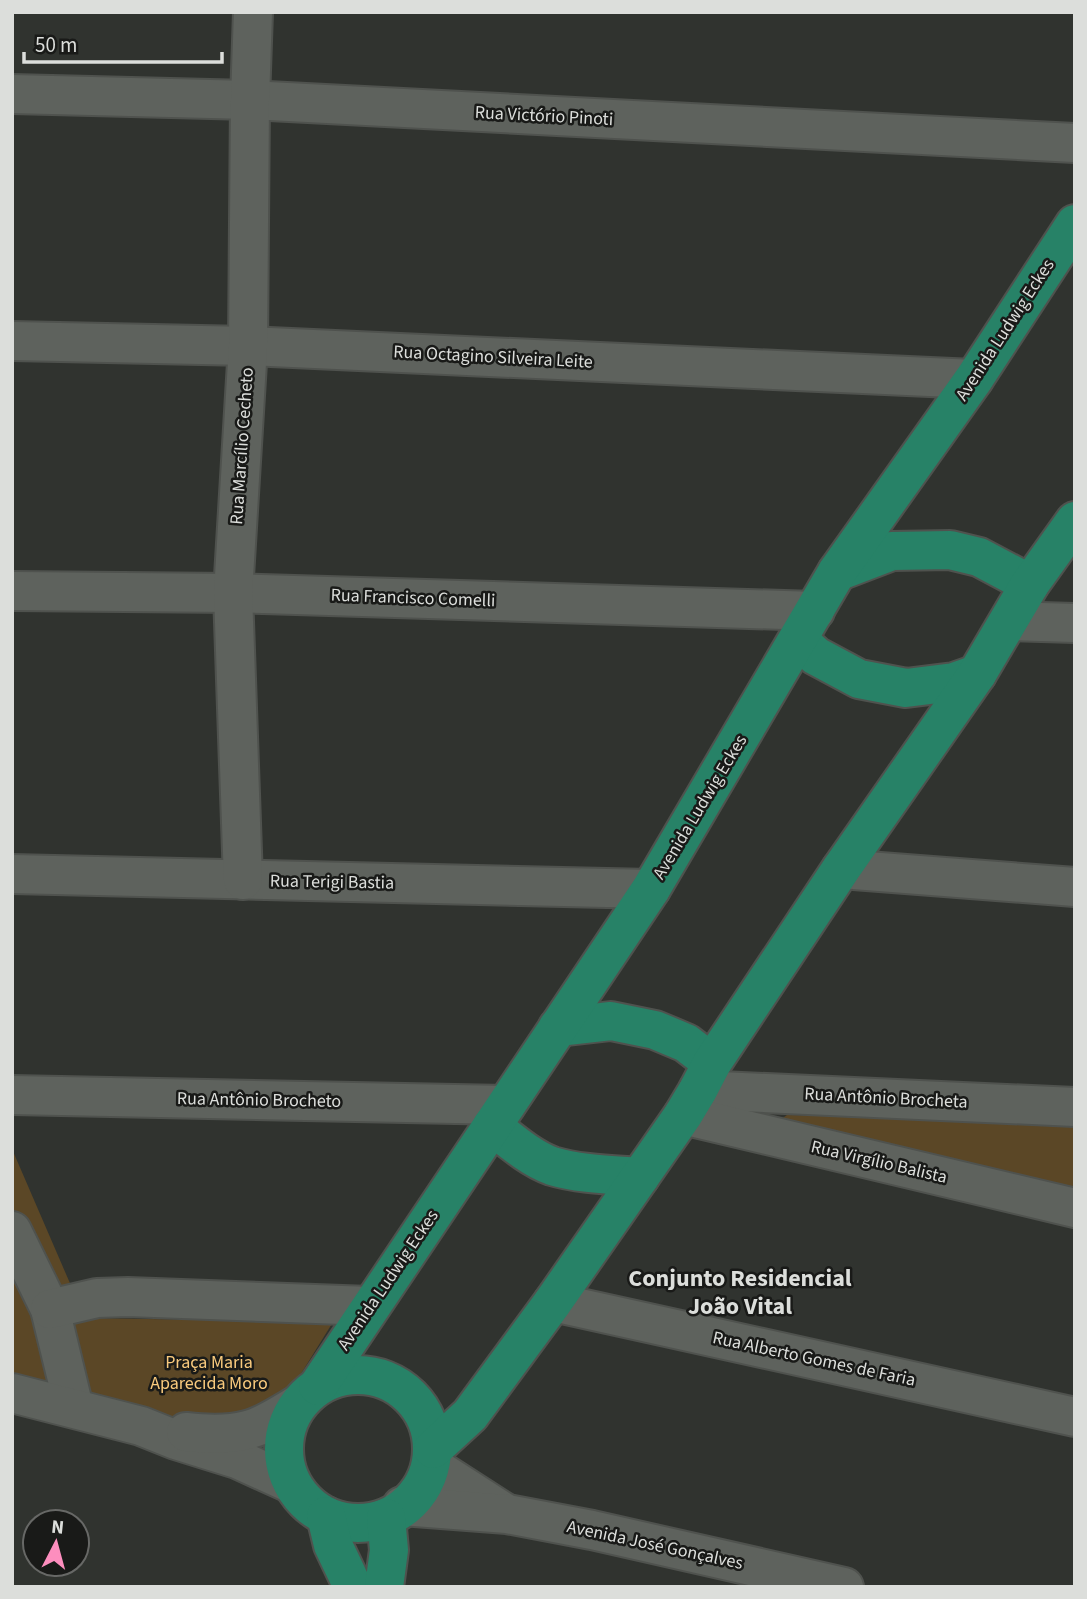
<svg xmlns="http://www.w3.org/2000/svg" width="1087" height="1599" font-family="'Source Sans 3',sans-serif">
	<rect width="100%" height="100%" fill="#30332f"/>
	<g fill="#5b4726">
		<path d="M787,1115L1075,1121V1198L780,1120Z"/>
		<path d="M12,1149L85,1318L333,1322L275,1416L202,1427L12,1380Z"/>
	</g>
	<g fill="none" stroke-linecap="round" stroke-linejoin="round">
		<g stroke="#4f524e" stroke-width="42">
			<g id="minor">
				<path d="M12,94L250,100L1075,143"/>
				<path d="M12,341L248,346L974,379"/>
				<path d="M12,591L233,593L815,611"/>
				<path d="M1009,621L1075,623"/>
				<path d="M841,869L1075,887"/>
				<path d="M12,874L651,889"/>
				<path d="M243,880L233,593L248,346L250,100L253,12"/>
				<path d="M698,1090L1075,1107"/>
				<path d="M12,1095L506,1105"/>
				<path d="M683,1115L1075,1208"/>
				<path d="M12,1231L50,1309L74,1408"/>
				<path d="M553,1302L1075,1417"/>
				<path d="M50,1309L97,1298L128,1297L370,1306"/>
				<path d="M12,1393L141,1426L176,1440L237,1459L292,1484"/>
				<path d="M186,1432C205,1434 229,1435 247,1430C265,1426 281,1414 297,1405"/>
				<path d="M432,1466L505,1513"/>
				<path d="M402,1506L507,1514L592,1530L844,1587"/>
			</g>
		</g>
		<g stroke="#4f524e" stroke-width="42">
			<g id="major">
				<path d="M837,572L892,551L950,550L979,557L1030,584"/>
				<path d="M798,640L816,656L859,679L906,688L954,682L977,674"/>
				<path d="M558,1027L611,1021L655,1030L686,1043L712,1063"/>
				<path d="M492,1126C510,1140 530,1158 552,1166C578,1174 613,1175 640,1177"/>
				<circle cx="358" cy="1449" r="74"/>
				<path d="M318,1386L651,889L837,572L974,379L1075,224"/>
				<path d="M433,1449L470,1415L553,1302L683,1115L698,1090L712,1063L841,869L977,674L1030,584L1075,521"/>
				<path d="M326,1516L333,1545L353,1587"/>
				<path d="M384,1587L389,1550L386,1518"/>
			</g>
		</g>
		<use href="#minor" stroke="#5e625d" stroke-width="38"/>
		<use href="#major" stroke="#278267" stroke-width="38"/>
	</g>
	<g text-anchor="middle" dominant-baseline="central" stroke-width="5" stroke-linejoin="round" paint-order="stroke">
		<g font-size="18" fill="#dcdedb" stroke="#191a18">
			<text transform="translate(544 116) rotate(3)">Rua Victório Pinoti</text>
			<text transform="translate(1005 330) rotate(-57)">Avenida Ludwig Eckes</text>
			<text transform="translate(493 357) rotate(3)">Rua Octagino Silveira Leite</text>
			<text transform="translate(242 446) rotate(-86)">Rua Marcílio Cecheto</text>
			<text transform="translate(413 598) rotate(2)">Rua Francisco Comelli</text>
			<text transform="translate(700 807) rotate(-59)">Avenida Ludwig Eckes</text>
			<text transform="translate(332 882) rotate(1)">Rua Terigi Bastia</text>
			<text transform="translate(886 1098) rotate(3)">Rua Antônio Brocheta</text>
			<text transform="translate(259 1100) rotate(1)">Rua Antônio Brocheto</text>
			<text transform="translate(879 1162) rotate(13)">Rua Virgílio Balista</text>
			<text transform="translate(388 1280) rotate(-56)">Avenida Ludwig Eckes</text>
			<text transform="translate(814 1359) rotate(12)">Rua Alberto Gomes de Faria</text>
			<text transform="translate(655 1545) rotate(12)">Avenida José Gonçalves</text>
		</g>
		<g font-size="18" fill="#f9ca7d" stroke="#191a18">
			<text x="209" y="1362">Praça Maria<tspan x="209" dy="21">Aparecida Moro</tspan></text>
		</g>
		<g font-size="24" font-weight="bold" fill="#dcdedb" stroke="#191a18">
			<text x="740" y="1278">Conjunto Residencial<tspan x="740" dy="28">João Vital</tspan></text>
		</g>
	</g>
	<rect width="1087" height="1599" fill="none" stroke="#dcdedb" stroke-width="28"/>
	<g transform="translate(56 1543) rotate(6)"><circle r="33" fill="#191a18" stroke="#676866" stroke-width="2"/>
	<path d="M0-5L12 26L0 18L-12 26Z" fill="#fd8ebe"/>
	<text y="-10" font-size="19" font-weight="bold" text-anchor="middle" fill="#dcdedb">N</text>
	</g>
	<path d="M24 52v10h198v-10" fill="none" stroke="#dcdedb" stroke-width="3.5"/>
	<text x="35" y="52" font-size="21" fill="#dcdedb" stroke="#191a18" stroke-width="5" paint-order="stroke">50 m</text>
</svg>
